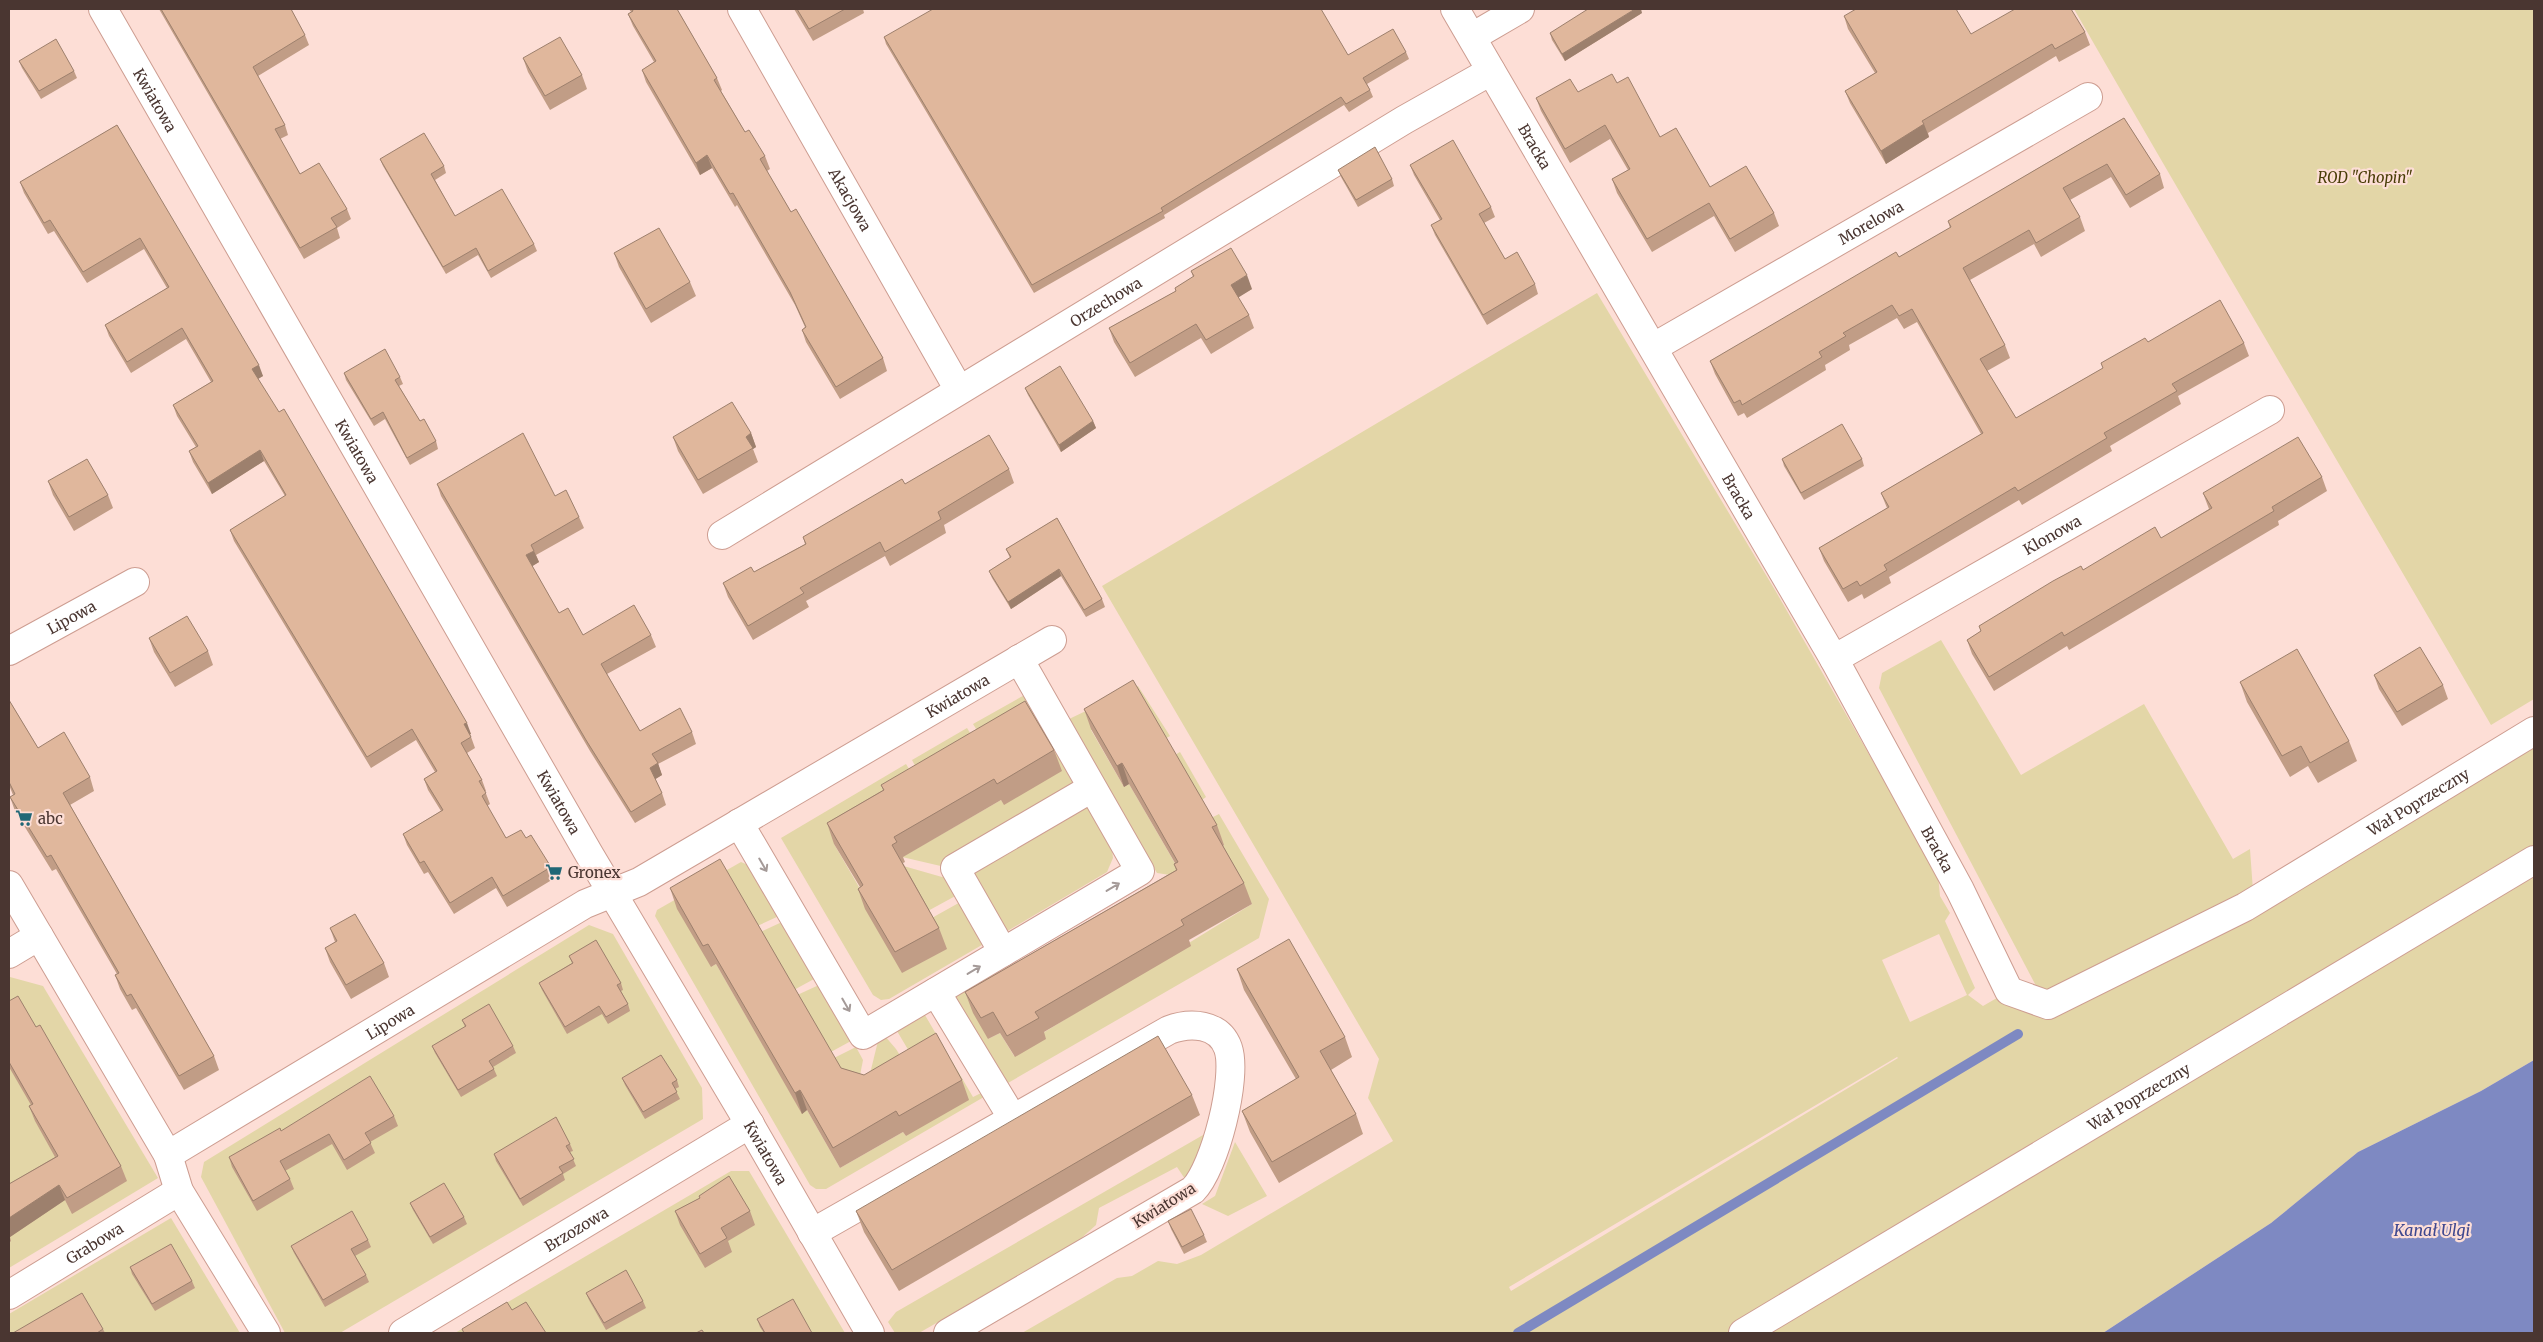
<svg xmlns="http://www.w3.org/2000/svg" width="2543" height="1342" font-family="Merriweather,serif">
	<rect width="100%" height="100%" fill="#fdded6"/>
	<g fill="#e3d6a7" fill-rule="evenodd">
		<path d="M2074,9H2534V699L2491,725C2353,486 2211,248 2074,9Z"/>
		<path d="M1597,293L1775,590L1938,875L1940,896L1950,913L1945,921L1975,988L1968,995L1983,1006L2009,991L2048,1005L2534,731V1060L2481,1091L2358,1152L2271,1223L2103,1333H1022L1117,1278L1132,1276L1158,1261L1177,1264L1201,1255L1393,1141L1368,1098L1379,1059L1102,586ZM1939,934L1967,995L1910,1022L1882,960ZM1897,1057L1898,1058L1511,1291L1509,1287Z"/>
		<path d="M1941,640L2021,775L2144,704L2233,859L2250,849L2253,891L2043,999L1879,688L1882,673Z"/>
		<path d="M1138,686L1170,736L1163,740L1091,730L1124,787L1129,784L1183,877L1157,873L1067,720Z"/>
		<path d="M1028,693L1082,787L945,867L902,857L1001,800L1004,804L988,748L973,724Z"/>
		<path d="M967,728L982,752L925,784L912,760Z"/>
		<path d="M1180,752L1206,797L1199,802L1173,756Z"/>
		<path d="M906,764L920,787L834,844L870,906L930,919L964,900L987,942L889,999L881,1000L873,995L781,838Z"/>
		<path d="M1088,800L1112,849L1113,858L1107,872L999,936L965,872Z"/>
		<path d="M1219,814L1269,899L1259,938L1001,1087L950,995L995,968L1010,991L988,1039L1000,1033L1014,1056L1043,1033L1252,904L1219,848L1224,845L1209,819Z"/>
		<path d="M741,862L748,865L779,916L755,927L711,967L716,964L802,1113L807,1110L840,1168L903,1132L906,1136L919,1068L894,1026L922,1010L973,1097L983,1092L989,1094L826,1189H816L810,1185L655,916L657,910Z"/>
		<path d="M900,865L942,877L947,875L959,894L926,912Z"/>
		<path d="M782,922L814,979L792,991L758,933Z"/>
		<path d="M589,925L613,934L702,1088L703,1119L340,1333H285L201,1177L204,1162Z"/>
		<path d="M10,977L43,986L158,1178L9,1268Z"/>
		<path d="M819,985L851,1041L829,1053L795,996Z"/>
		<path d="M884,1035L896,1049L911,1073L865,1094L879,1037Z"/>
		<path d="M856,1047L863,1060L857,1091L832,1059Z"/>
		<path d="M1210,1131L1187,1182L1177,1167L1099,1208L1096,1225L1077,1242L919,1333H895L888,1322L896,1312Z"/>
		<path d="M1235,1142L1267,1196L1228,1216L1202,1204L1215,1196Z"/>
		<path d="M731,1171H749L845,1333H455Z"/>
		<path d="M171,1218L240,1333H9V1314Z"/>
	</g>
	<path fill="#7e89c2" d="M2534,1060V1333H2103L2271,1223L2358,1152L2481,1091Z"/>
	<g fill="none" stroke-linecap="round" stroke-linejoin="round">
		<path stroke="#7e89c2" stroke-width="10" d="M1518,1333L2018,1034"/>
		<g stroke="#cd9d91" stroke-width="30">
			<g id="street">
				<path id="s1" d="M103,9L589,854L745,1116L870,1333"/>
				<path id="s2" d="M742,9L959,390"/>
				<path id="s3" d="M1455,9L1834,659L1960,890L2009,991L2048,1005L2245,907L2534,731"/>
				<path d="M1472,37L1520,9"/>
				<path id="s4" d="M1654,347L2088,97"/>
				<path id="s5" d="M722,535L1404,120L1491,71"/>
				<path id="s6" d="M9,651L135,582"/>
				<path id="s7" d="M1834,659L2270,410"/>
				<path d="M739,823L863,1035L1140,871L1019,659"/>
				<path d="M9,885L168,1155L179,1191L266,1333"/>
				<path d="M1003,952L955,868L1092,788"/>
				<path d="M9,954L39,936"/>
				<path d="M936,992L1013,1119"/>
				<path id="s8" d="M168,1155L585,904L639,882L1052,640"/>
				<path d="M812,1233L1169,1030C1190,1022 1219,1023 1228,1048C1238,1077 1215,1168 1193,1190L948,1333"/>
				<path id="s9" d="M9,1295L179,1191"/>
				<path id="s10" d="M403,1333L750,1124"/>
				<path id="s11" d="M1743,1333L2534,860"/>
			</g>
		</g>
		<use href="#street" stroke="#fff" stroke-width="28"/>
	</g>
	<g fill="#c19d86">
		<path d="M159,9H291L305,35L309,45L258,76L285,125L288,135L280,139L300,174L347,209L351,219L337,228L340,238L304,259Z"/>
		<path d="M629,9H677L717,78L722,90L721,91L745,132L765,156L770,169L767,171L791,212L883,358L887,371L840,399L806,342L802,330L805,327L795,305L737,205L735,207L712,168L700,175L646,82L642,70L654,62L633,26L628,14L631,12Z"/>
		<path d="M794,9H863L864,13L813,41Z"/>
		<path d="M1642,13L1565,61L1552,40L1550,33Z"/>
		<path d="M1844,16L1971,34L2085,32L2090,45L2059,62L2056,56L1928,133L1929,137L1886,164L1850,103L1845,91L1875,73L1848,29Z"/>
		<path d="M884,37L1348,55L1406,52L1409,59L1367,84L1370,90L1373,97L1349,112L1344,105L1164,215L1165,218L1034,293L886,44Z"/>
		<path d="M523,58L582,75L587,89L550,110L528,72Z"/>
		<path d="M19,61L74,71L77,78L41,99L22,68Z"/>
		<path d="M1617,83L1660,137L1710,187L1774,213L1779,226L1735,252L1714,216L1652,252L1617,193L1612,179L1628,170L1610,139L1570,163L1541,111L1536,98L1578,92Z"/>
		<path d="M2124,118L2160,174L2164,188L2130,208L2111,177L2070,200L2080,217L2085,231L2041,257L2034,244L1970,280L2005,345L2010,358L1987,371L2016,418L2103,368L2101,363L2148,342L2244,343L2249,356L2178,396L2181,404L2110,446L2112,451L2022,505L2019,500L1889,577L1891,583L1864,599L1862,594L1848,602L1824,561L1819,548L1887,508L1881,493L1981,434L1917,322L1904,329L1897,318L1849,345L1850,350L1825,365L1826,370L1747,418L1744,413L1738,416L1715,374L1710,361L1899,257L1950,228L1948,221Z"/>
		<path d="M117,125L263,376L258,379L471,734H470L475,748L467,753L482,780L486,791H485L490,804L487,806L506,838H526L551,867L555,878L507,907L496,888L454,914L428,872L424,874L407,845L403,834L441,811L428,790L424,779L435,772L416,740L371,768L234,541L230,530L285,496L264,461L212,494L193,462L189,451L196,447L177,416L173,405L211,382L186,339L131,373L109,336L105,325L167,288L144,249L87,283L54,231L48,234L24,193L20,182Z"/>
		<path d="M380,159L444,166L446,173L435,180L455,216L534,244L537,251L491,278L478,255L446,274L383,166Z"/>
		<path d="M1410,165L1491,207L1495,217L1484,223L1505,259L1535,284L1538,294L1487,325L1435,235L1431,225L1440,220L1414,175Z"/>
		<path d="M1338,170L1392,179L1394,186L1358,207L1341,177Z"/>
		<path d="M614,253L690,282L696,296L651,323L619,267Z"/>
		<path d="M1191,271L1252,289L1238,297L1249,315L1254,328L1211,354L1201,338L1135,377L1114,342L1109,328L1176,291L1175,288L1193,277Z"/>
		<path d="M344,373L400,377L403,384L399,386L420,421L436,441L438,449L410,465L385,419L374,426L346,380Z"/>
		<path d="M1025,388L1093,421L1096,428L1061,452L1028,395Z"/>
		<path d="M751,433L756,447L753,449L758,462L703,494L678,451L673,437Z"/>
		<path d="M1782,459H1862L1864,466L1804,500L1784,466Z"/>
		<path d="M1009,469L1014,483L944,525L946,533L890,566L885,556L806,601L809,607L753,640L728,597L723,583L754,572L805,544L803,537L905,484Z"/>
		<path d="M2322,477L2327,491L2278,521L2279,525L2069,650L2067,646L1994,691L1972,654L1967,640L1981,631L1979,626L2083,570L2161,538L2209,509L2203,493Z"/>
		<path d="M48,481L108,495L113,508L74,531L53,495Z"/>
		<path d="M437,484L555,496L579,517L584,528L536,555L539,562L532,566L559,613L583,635H651L656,647L607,674L640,731L692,732L696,744L658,764L662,775L655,779L662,793L666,805L635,823L590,751L441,496Z"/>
		<path d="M1057,518L1102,599L1105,607L1086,617L1061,576L1011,609L992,578L989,571L1010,558L1006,549Z"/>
		<path d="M149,638L208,651L213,665L175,687L154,652Z"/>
		<path d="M2374,675L2443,685L2448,699L2402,726L2379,689Z"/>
		<path d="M2240,682L2349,741L2357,761L2318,783L2308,766L2290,777L2247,702Z"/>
		<path d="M9,700L38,748L90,777L94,791L70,805L214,1056L219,1070L184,1090L136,1008L132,1010L120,989L115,975L117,974L56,869L52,871L15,811L10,797L13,795L9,785Z"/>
		<path d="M1084,709L1217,825L1224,845L1223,846L1244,883L1252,904L1189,940L1191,946L1044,1032L1046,1039L1015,1057L1000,1033L988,1039L973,1013L965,992L1176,870L1174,864L1175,863L1129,784L1124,787L1091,729Z"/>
		<path d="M1054,750L1062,771L1004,805L1001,800L903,857L905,862L903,863L939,928L947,949L902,973L865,909L858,889L860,887L834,844L827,823L883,790L881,785Z"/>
		<path d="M670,888L841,1068L864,1075L962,1080L969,1100L906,1136L903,1132L840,1168L807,1110L802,1114L716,964L711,967L677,909Z"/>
		<path d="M330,928L384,963L389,977L351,999L330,962L325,948L335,942Z"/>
		<path d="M569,956L621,983L623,990L621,991L628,1004L630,1011L608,1024L602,1014L567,1034L542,990L539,983L572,963Z"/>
		<path d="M1237,969L1345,1037L1352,1057L1331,1070L1356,1114L1363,1134L1279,1183L1250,1132L1242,1111L1296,1079L1244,990Z"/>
		<path d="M9,1001L36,1027L121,1166L127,1181L72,1214L65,1200L10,1237L11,1241L9,1243V1184L55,1157L35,1121L29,1106L31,1105L9,1067Z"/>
		<path d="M462,1020L513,1046L516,1053L493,1067L497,1076L461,1097L435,1053L432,1046L465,1027Z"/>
		<path d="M622,1078L677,1080L679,1087L675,1089L680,1099L645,1119L625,1085Z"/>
		<path d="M1192,1095L1200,1115L899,1291L864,1232L856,1211Z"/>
		<path d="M394,1116L398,1126L370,1142L375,1153L347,1170L332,1144L285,1171L290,1179L294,1189L257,1211L232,1167L229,1157L281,1131Z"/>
		<path d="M570,1144L573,1151L570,1152L576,1166L563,1174L565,1180L523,1206L496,1161L494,1154Z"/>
		<path d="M699,1196L750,1211L755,1225L728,1241L732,1252L705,1268L680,1225L675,1211L700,1198Z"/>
		<path d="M410,1203L464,1217L467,1224L433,1244L413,1210Z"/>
		<path d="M1168,1221L1204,1235L1207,1242L1184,1254L1171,1229Z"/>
		<path d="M368,1240L371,1247L355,1256L366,1275L369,1282L325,1307L294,1253L291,1246Z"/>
		<path d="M130,1267L192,1281L195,1288L155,1311L132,1274Z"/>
		<path d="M586,1293L643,1301L646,1308L606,1330L589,1300Z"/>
		<path d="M757,1319L812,1333H764L760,1327Z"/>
		<path d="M103,1329L105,1333H13Z"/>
	</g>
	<g fill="#9d806d">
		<path d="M1635,9H1641L1642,13L1565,61L1562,54Z"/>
		<path d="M1924,124L1929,137L1886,164L1881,151Z"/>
		<path d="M707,155L712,168L700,175L696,163Z"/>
		<path d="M1247,275L1252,289L1236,299L1231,285Z"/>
		<path d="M259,365L263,376L256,380L252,369Z"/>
		<path d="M1093,421L1096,428L1061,452L1059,445Z"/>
		<path d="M751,433L756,447L753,449L746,437Z"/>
		<path d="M260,450L264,461L212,494L208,483Z"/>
		<path d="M534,551L539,562L531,567L526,555Z"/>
		<path d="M1059,569L1061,576L1011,609L1008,602Z"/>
		<path d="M467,723L471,734L468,735L464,724Z"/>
		<path d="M658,763L662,775L654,780L650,768Z"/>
		<path d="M1122,763L1129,784L1124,787L1117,766Z"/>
		<path d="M800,1090L807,1110L802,1114L795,1093Z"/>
		<path d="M59,1185L65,1200L10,1237L9,1235V1218Z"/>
	</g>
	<g fill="#e0b79c" stroke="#9d806d">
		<path d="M161,9H291L305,35L253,67L285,125L275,129L300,174L319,163L347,209L331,218L337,227L300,248Z"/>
		<path d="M632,9H677L717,78L714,80L745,132L749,130L765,156L760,159L791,212L796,209L883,358L836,387L802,330L806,327L790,292L733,193L730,194L707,155L696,163L642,70L656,61L628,14L633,11Z"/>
		<path d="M797,9H845L809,29Z"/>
		<path d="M933,9H1321L1348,55L1393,29L1406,52L1363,78L1370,90L1346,104L1341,97L1161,208L1163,211L1032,285L884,37Z"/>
		<path d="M1588,9H1635L1562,54L1550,33Z"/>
		<path d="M1856,9H1956L1971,34L2015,9H2071L2085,32L2055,49L2052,44L1922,121L1924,124L1881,151L1845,91L1877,72L1844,16Z"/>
		<path d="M560,37L582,75L545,96L523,58Z"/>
		<path d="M56,39L74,71L39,91L19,61Z"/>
		<path d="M1612,74L1617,83L1628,77L1660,137L1676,128L1710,187L1746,166L1774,213L1730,239L1709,203L1647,239L1612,179L1630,169L1605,125L1565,149L1536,98L1570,79L1578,92Z"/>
		<path d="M2124,118L2160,174L2126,195L2107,164L2063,188L2080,217L2036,243L2029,230L1963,268L2005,345L1980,359L2016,418L2103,368L2101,363L2145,338L2148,342L2220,300L2244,343L2172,384L2177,391L2104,433L2107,438L2018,491L2015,487L1884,565L1887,570L1860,586L1857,581L1843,589L1819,548L1889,507L1881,493L1983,433L1912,309L1899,316L1892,305L1843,333L1846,336L1819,352L1822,357L1742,405L1740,400L1734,403L1710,361L1896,252L1899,257L1951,227L1948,221Z"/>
		<path d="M117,125L259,365L252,369L279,412L284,409L467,723L464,724L471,737L461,743L482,780L479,781L486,793L482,796L506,838L521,830L526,838L531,835L551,867L503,896L492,877L450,903L424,861L420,863L403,834L443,810L424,779L437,771L412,729L367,757L230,530L286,495L260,450L208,483L189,451L198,446L173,405L213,381L182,328L127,362L105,325L169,287L140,238L83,272L50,220L44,223L20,182Z"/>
		<path d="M424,133L444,166L431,174L455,216L502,189L534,244L488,271L476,248L443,267L380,159Z"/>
		<path d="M1453,140L1491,207L1479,214L1505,259L1517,252L1535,284L1483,315L1431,225L1442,219L1410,165Z"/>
		<path d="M1375,147L1392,179L1356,200L1338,170Z"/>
		<path d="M659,228L690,282L646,309L614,253Z"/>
		<path d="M1231,248L1247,275L1231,285L1249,315L1206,340L1196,324L1130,363L1109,328L1176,291L1175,288L1194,276L1191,271Z"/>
		<path d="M385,349L400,377L395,380L420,421L424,419L436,441L407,458L383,412L371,419L344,373Z"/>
		<path d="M1060,366L1093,421L1059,445L1025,388Z"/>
		<path d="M732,402L751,433L746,437L753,448L698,480L673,437Z"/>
		<path d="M1842,424L1862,459L1801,493L1782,459Z"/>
		<path d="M523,433L555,496L566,490L579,517L531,545L534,551L526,555L559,613L568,608L583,635L634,605L651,635L601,664L640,731L680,708L692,732L652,754L658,763L650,768L662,793L631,812L586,740L437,484Z"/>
		<path d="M989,435L1009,469L938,512L941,519L885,552L880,542L800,588L804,593L748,626L723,583L751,567L754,572L806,544L803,537L902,479L905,484Z"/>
		<path d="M2298,437L2322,477L2272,507L2274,511L2064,636L2062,632L1989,677L1967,640L1981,631L1979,626L2053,581L2081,566L2083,570L2155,527L2161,538L2212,508L2203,493Z"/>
		<path d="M87,459L108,495L69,517L48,481Z"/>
		<path d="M1057,518L1102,599L1084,610L1059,569L1008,602L989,571L1011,557L1006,549Z"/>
		<path d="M187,616L208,651L170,673L149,638Z"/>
		<path d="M2420,647L2443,685L2397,712L2374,675Z"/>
		<path d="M2297,649L2349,741L2310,763L2301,746L2282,756L2240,682Z"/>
		<path d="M1133,680L1217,825L1212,827L1244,883L1181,920L1184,925L1035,1012L1039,1018L1007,1036L993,1012L981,1018L965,992L1177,870L1174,864L1178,862L1122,763L1117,766L1084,709Z"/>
		<path d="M9,700L38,748L64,732L90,777L63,793L214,1056L179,1076L131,994L127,996L115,975L119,973L51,855L47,857L10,797L15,794L9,782Z"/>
		<path d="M1025,701L1054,750L997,784L994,779L894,837L897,842L892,845L939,928L895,952L858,889L863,885L827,823L884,790L881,785Z"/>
		<path d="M720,859L841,1068L864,1075L936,1033L962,1080L899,1116L896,1111L833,1148L800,1090L795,1093L708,944L703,946L670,888Z"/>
		<path d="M355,914L384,963L346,985L325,948L337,941L330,928Z"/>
		<path d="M1289,939L1345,1037L1320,1051L1356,1114L1272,1162L1242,1111L1299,1077L1237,969Z"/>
		<path d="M596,940L621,983L617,985L628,1004L606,1017L599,1006L565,1027L539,983L573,963L569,956Z"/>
		<path d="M18,996L36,1027L40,1025L121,1166L67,1198L59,1185L9,1218V1184L58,1156L29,1106L33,1104L9,1062V1001Z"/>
		<path d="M489,1004L513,1046L489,1061L494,1069L458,1090L432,1046L466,1026L462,1020Z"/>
		<path d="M1158,1036L1192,1095L892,1270L856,1211Z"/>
		<path d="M661,1055L677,1080L672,1083L677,1092L643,1112L622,1078Z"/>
		<path d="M370,1076L394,1116L365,1133L371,1143L344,1160L329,1134L280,1161L290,1179L253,1201L229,1157L280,1128L281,1131Z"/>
		<path d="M556,1117L570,1144L566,1146L574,1159L559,1167L563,1173L520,1199L494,1154Z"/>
		<path d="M729,1176L750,1211L721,1228L727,1238L700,1254L675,1211L700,1198L699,1196Z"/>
		<path d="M444,1183L464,1217L430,1237L410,1203Z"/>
		<path d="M1191,1209L1204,1235L1182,1247L1168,1221Z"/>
		<path d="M352,1211L368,1240L351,1249L366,1275L323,1300L291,1246Z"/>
		<path d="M171,1244L192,1281L152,1304L130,1267Z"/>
		<path d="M626,1270L643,1301L604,1323L586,1293Z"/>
		<path d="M82,1293L103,1329L97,1333H13Z"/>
		<path d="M793,1299L812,1333H765L757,1319Z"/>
		<path d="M507,1302L512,1310L526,1302L546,1333H464L462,1329Z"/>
		<path d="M702,1330L704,1333H696Z"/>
	</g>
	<defs><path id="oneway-shaft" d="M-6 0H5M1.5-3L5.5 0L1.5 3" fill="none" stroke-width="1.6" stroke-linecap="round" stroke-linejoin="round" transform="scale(1.25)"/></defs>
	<g stroke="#a49a98">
		<use href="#oneway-shaft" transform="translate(763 865) rotate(60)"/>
		<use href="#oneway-shaft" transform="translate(1113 887) rotate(-31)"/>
		<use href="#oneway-shaft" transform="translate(974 970) rotate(-31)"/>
		<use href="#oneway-shaft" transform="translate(846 1005) rotate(60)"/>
	</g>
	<defs>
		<g id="supermarket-bare" transform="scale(1.35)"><path d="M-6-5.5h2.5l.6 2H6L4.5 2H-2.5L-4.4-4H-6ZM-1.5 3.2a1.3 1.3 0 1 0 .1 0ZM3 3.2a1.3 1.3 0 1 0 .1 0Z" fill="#206776" stroke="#fdded6" stroke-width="2.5" paint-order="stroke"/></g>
	</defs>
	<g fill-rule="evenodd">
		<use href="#supermarket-bare" x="24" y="818"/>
		<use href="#supermarket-bare" x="554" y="872"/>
	</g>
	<g text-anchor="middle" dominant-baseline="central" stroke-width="4.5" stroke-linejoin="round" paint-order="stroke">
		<g font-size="15" fill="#4a3631" stroke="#fdded6">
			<text stroke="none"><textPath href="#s1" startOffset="105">Kwiatowa</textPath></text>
			<text stroke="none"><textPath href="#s3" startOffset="159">Bracka</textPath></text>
			<text stroke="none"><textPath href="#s2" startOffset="219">Akacjowa</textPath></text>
			<text stroke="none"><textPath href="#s4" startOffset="250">Morelowa</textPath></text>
			<text stroke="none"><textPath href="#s5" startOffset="449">Orzechowa</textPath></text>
			<text stroke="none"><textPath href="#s1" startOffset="510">Kwiatowa</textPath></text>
			<text stroke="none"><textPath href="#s3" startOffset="564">Bracka</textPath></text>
			<text stroke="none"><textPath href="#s7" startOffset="251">Klonowa</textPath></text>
			<text stroke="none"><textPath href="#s6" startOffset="71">Lipowa</textPath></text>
			<text stroke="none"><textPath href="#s8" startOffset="914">Kwiatowa</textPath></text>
			<text stroke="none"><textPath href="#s1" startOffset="915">Kwiatowa</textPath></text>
			<text stroke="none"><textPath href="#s3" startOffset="1592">Wał Poprzeczny</textPath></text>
			<text stroke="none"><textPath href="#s3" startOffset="969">Bracka</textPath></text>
			<text stroke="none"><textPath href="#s8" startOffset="259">Lipowa</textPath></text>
			<text stroke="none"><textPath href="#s11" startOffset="461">Wał Poprzeczny</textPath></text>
			<text stroke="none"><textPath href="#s1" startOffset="1322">Kwiatowa</textPath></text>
			<text transform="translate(1164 1205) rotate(-32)">Kwiatowa</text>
			<text stroke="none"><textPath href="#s10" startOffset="202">Brzozowa</textPath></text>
			<text stroke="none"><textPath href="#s9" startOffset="100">Grabowa</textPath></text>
		</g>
		<g font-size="15" font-style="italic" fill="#493d07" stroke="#fdded6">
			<text x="2365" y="177">ROD "Chopin"</text>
		</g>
		<g font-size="15" fill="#4a3631" stroke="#fdded6" text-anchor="start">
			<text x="38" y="818">abc</text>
			<text x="568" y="872">Gronex</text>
		</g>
		<g font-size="16" font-style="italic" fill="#3f488f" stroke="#fdded6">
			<text x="2432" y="1230">Kanał Ulgi</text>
		</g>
	</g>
	<rect width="2543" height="1342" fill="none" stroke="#4a3631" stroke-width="20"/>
</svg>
